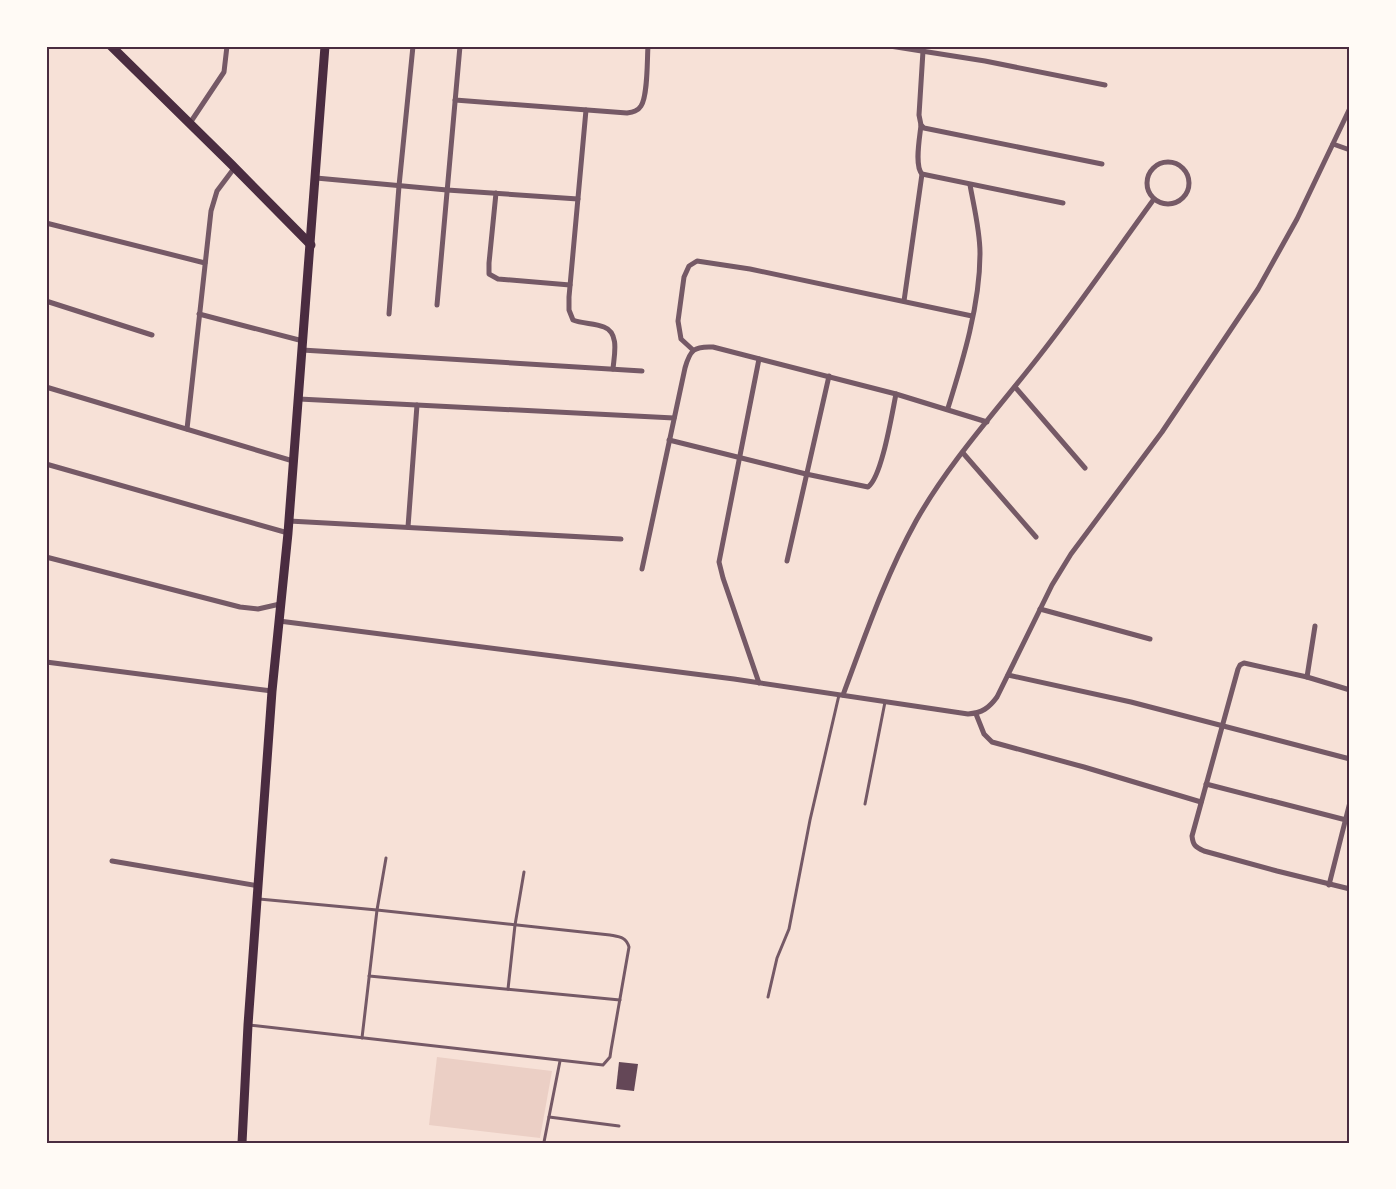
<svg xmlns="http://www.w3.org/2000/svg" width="1396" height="1189" font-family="'IBM Plex Sans',sans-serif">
	<rect width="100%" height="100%" fill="#f7e1d7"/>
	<path fill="#ebcfc5" d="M437,1057L552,1071L540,1138L429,1125Z"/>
	<path fill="#644757" d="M619,1062L638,1064L634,1091L616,1089Z"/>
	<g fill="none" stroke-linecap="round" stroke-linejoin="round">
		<g stroke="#755966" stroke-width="3">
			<path d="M865,804L885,702"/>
			<path d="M369,976L620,1000"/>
			<path d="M508,989L515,925L524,872"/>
			<path d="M768,997L777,958L789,929L810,820L839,695"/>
			<path d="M249,1025L603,1065L610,1057L611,1050L629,947C626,937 620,937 610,935L377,910L259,899"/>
			<path d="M362,1038L377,910L386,858"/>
			<path d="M549,1117L619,1126"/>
			<path d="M544,1142L560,1061"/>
		</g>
		<g stroke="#755966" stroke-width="5">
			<path d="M890,46L985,61L1105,85"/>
			<path d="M923,51L919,115L921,125L924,128L1102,164"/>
			<path d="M455,100L627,113C633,112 638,111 641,106C648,95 647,60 648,46"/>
			<path d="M586,110L569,297V310L573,320C583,324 594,323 604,327C620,333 614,356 613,369"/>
			<path d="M190,123L224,72L227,46"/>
			<path d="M921,125C920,136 914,166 922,174L1063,203"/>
			<path d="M1333,144L1350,150"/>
			<circle cx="1168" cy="183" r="21"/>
			<path d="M316,178L447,190L578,199"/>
			<path d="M496,193L489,263V274L498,279L570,285"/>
			<path d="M46,223L205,263"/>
			<path d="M46,301L152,335"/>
			<path d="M904,301L922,174"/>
			<path d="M437,305L460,46"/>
			<path d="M199,314L303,341"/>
			<path d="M389,314L399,186L413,46"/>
			<path d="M302,350L642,371"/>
			<path d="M693,350L681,339L678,321L684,277L689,266L697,261L750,269L972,316"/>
			<path d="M759,359L719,562L723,578L759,683"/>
			<path d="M46,387L293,461"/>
			<path d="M1015,387L1085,468"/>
			<path d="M299,399L674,418"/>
			<path d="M948,408C963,360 980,305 980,253C980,231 974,207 970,185"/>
			<path d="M187,429L211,211L217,191L235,167"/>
			<path d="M669,440L806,474L868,487C882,477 892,413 896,394"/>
			<path d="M963,453L1036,537"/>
			<path d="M46,464L288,533"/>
			<path d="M289,521L621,539"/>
			<path d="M408,527L417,405"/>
			<path d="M46,557L240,607L258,609L280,604"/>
			<path d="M787,561L829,376"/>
			<path d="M642,569L685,368C690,350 694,346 713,347L896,394L987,422"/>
			<path d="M1040,609L1150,639"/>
			<path d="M279,621L734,679L968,714C982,713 989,708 997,697L1052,585L1071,554L1162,432L1258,289L1297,219L1350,108"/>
			<path d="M1315,626L1307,677L1244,663L1240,665L1238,669L1192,836C1193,845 1195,847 1204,851L1277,871L1350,889"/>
			<path d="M46,662L272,691"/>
			<path d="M1008,675L1131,702L1350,759"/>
			<path d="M1307,677L1350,690"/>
			<path d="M843,695C865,636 885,577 916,521C950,461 998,409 1040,355C1080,304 1116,251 1154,199"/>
			<path d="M976,714L984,734L992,742L1084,767L1201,802"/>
			<path d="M1206,784L1350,821"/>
			<path d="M112,861L259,886"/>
			<path d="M1329,885L1350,802"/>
		</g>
		<g stroke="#4a2c40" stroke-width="9">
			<path d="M111,46L231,164L311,245"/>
			<path d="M242,1143L248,1025L272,691L288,533L325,46"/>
		</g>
	</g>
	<rect width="1396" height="1189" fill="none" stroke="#fffaf5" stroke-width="95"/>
	<rect x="48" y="48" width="1300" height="1094" fill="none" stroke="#4a2c40" stroke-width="2"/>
</svg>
